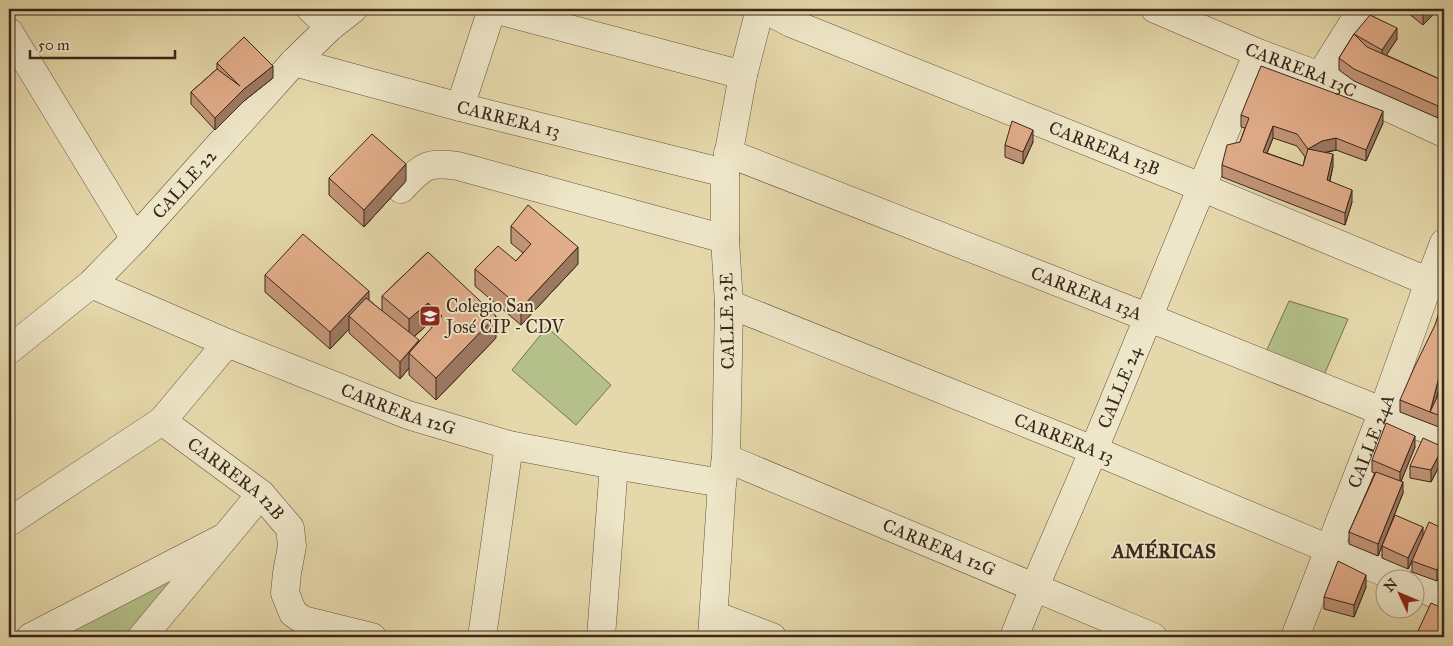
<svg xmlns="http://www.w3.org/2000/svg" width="1453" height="646" font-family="'IM FELL Great Primer',serif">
	<rect width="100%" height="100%" fill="#e5d8aa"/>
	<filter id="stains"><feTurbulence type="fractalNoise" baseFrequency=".004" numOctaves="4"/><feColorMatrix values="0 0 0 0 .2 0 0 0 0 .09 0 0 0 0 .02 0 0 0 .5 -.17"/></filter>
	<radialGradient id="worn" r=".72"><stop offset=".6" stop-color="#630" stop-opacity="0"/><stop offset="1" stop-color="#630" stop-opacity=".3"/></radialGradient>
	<g fill="#b4bf89" stroke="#777252">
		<path d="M1289,301L1348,319L1322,380L1265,354Z"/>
		<path d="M547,327L611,385L576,425L512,370Z"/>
		<path d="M223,538L142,637H31Z"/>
	</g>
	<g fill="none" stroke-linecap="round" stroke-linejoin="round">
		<g stroke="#655240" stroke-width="29">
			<g id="minor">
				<path d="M311,9L330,27"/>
				<path d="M494,9L743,75"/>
				<path id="s1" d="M764,9L791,23L1201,187L1444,288"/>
				<path id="s2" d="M1155,9L1258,53L1320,76L1444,133"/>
				<path d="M9,32L135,239"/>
				<path id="s3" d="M294,62L460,107L725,173"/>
				<path d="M1320,76L1362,9"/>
				<path d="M460,107L492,9"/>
				<path id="s4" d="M728,153L1147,317L1444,436"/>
				<path d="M401,189C422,167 426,161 458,166L725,239"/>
				<path id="s5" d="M91,284L227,343L408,415L509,445L614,465L722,483"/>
				<path id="s6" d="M729,304L1093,450L1398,578"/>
				<path id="s7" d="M9,350L91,284L135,239L294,62L330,27L353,9"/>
				<path id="s8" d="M162,421L261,494L290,528L292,546L287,573L285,593L293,613L303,620L372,637"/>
				<path id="s9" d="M726,458L1153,637"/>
				<path d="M9,522L162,421L227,343"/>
				<path d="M1416,586L1444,598"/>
				<path d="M714,615L772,637"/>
				<path d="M31,637L223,538"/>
				<path d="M142,637L261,494"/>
				<path d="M482,637L509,445"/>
				<path d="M601,637L614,465"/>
				<path d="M712,637L722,483L726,458L729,304L725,239V173L743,75L760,9"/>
				<path id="s10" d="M1014,637C1039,574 1068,512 1094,449C1149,317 1202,184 1258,53"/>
				<path id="s11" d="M1295,637L1383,411L1429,282L1444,243"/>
			</g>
		</g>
		<use href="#minor" stroke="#eee6c8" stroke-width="28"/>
	</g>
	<g fill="#c29577" stroke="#3a261c" fill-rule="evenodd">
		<path d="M1403,9H1438L1423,25Z"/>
		<path d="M1354,34L1397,39L1386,55L1444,81V119H1443V110L1438,118L1354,81L1339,70V58Z"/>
		<path d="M217,63L273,78L244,101L215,130L191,104V92L217,69Z"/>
		<path d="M1241,115L1383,123L1366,161L1336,150L1325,153L1333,166L1330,181L1352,202L1345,225L1222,177V165L1240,142L1245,128L1241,127ZM1273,138L1297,146L1305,157L1303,166L1267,153Z"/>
		<path d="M1033,142L1023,164L1005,157V145Z"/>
		<path d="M329,178L406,181L364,227L329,195Z"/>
		<path d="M511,226L578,264L521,325L475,286V269L516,261L523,253L511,243Z"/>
		<path d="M428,252L496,338L436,400L409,375V368L400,379L349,333V329L330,349L265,292V275L369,300L382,311V296ZM428,324L432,328L419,342L414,337Z"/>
		<path d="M1439,388L1437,398L1444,392V429L1400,412V400Z"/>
		<path d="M1415,447L1401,481L1403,493L1378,556L1349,544V532L1375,473L1372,472V460Z"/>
		<path d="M1443,459L1431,482L1410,478V466Z"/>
		<path d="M1444,529V565L1437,581L1412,572V562L1408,569L1382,558V546L1423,536Z"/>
		<path d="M1366,587L1354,617L1324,609V597Z"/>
		<path d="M1418,631L1444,637H1418Z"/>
	</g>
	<g fill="#9e7961" stroke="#3a261c">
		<path d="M1427,9H1438L1423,25V13Z"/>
		<path d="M1397,28V39L1382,62V50Z"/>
		<path d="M273,66V78L244,101L215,130V118L244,89Z"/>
		<path d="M1444,97V108L1443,107V110L1438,118V106Z"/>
		<path d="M1383,111V123L1366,161V150Z"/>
		<path d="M1273,126V138L1263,163V152Z"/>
		<path d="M1033,130V142L1023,164V152Z"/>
		<path d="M1336,138V150L1322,153L1308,149L1322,141Z"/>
		<path d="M1333,154V166L1327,192V180Z"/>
		<path d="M406,164V181L364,227V210Z"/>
		<path d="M1352,190V202L1345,225V213Z"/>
		<path d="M578,247V264L521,325V308Z"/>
		<path d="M369,291V308L349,316V329L330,349V332Z"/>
		<path d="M428,303V324L409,341V319Z"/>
		<path d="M496,316V338L436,400V378Z"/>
		<path d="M419,340V357L409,353V368L400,379V362Z"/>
		<path d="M1444,365V377L1439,388L1433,413L1430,412L1439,377Z"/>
		<path d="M1415,436V447L1400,484V472Z"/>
		<path d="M1443,447V459L1431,482V470Z"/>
		<path d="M1403,482V493L1378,556V544Z"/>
		<path d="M1423,527V539L1408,569V558Z"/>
		<path d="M1444,554V565L1437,581V570Z"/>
		<path d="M1366,575V587L1354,617V605Z"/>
	</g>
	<g fill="#e2ad8a" stroke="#3a261c" fill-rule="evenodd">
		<path d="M1418,9H1427L1423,13Z"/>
		<path d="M1370,15L1397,28L1382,50L1354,34L1367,47L1444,81V97L1438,106L1354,69L1339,58L1354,34Z"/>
		<path d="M244,37L273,66L244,89L215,118L191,92L217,69L240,86L217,63Z"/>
		<path d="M1261,66L1383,111L1366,150L1336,138L1322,141L1308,149L1333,154L1327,180L1352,190L1345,213L1222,165L1227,145L1240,142L1249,118L1241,115ZM1273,126L1297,134L1308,149L1303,166L1263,152Z"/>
		<path d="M1012,121L1033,130L1023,152L1005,145Z"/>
		<path d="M372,134L406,164L364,210L329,178Z"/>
		<path d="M528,205L578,247L521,308L475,269L498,246L516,261L531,244L511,226Z"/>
		<path d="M303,234L369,291L330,332L265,275Z"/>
		<path d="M428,252L496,316L436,378L409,353L442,316L428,303L409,319L382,296Z"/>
		<path d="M1444,297V365L1439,377L1430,412L1400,400L1414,368L1435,325Z"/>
		<path d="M366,298L419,340L400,362L349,316Z"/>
		<path d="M1440,391L1444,392V417L1430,412Z"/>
		<path d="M1386,423L1415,436L1400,472L1372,460Z"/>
		<path d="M1423,438L1443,447L1431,470L1410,466Z"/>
		<path d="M1376,472L1403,482L1378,544L1349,532Z"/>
		<path d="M1395,515L1423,527L1408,558L1382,546Z"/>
		<path d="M1429,522L1444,529V554L1437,570L1412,561Z"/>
		<path d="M1338,561L1366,575L1354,605L1324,597Z"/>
		<path d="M1431,603L1444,609V637H1433L1418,631Z"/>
	</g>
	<defs>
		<g id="university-square" transform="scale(1.125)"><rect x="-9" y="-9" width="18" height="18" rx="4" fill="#8f2418" stroke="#eee6c8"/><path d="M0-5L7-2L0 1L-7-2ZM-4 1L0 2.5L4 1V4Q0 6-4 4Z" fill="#fff"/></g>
	</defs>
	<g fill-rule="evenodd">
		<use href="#university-square" x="430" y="316"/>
	</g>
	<g text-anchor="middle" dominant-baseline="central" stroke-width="4" stroke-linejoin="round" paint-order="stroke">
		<g font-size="18" fill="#3a261c" stroke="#eee6c8">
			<text stroke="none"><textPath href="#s2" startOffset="158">CARRERA 13C</textPath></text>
			<text stroke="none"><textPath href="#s3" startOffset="222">CARRERA 13</textPath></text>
			<text stroke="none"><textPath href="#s1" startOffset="368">CARRERA 13B</textPath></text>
			<text stroke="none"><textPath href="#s7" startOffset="242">CALLE 22</textPath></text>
			<text stroke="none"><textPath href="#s4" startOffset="385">CARRERA 13A</textPath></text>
			<text transform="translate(727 321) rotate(-91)">CALLE 23E</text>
			<text stroke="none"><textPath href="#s10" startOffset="271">CALLE 24</textPath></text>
			<text stroke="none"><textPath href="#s5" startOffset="332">CARRERA 12G</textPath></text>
			<text stroke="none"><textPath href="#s6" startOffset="361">CARRERA 13</textPath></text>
			<text stroke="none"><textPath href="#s11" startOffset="210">CALLE 24A</textPath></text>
			<text stroke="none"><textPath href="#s8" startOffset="94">CARRERA 12B</textPath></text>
			<text stroke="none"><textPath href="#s9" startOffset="231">CARRERA 12G</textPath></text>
		</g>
		<g font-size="18" fill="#3a261c" stroke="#eee6c8" text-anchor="start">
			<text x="446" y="306">Colegio San<tspan x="446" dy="21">José CIP - CDV</tspan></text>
		</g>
		<g font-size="19" font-weight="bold" fill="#3a261c" stroke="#eee6c8">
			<text x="1164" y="551">AMÉRICAS</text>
		</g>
	</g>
	<rect width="1453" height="646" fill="none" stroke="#e5d8aa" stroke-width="30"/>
	<rect x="10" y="10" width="1433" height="626" fill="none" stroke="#3a261c" stroke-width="2.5"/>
	<rect x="15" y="15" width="1423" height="616" fill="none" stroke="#3a261c"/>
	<g transform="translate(1400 594) rotate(314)"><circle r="24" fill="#eee6c8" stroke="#a69983"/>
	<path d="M0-4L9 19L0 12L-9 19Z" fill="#8f2418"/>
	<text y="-8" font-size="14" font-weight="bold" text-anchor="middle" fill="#3a261c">N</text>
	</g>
	<path d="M30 50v8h145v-8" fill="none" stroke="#3a261c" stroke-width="2.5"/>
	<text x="38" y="50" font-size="15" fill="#3a261c" stroke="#eee6c8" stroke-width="4" paint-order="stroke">50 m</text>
	<rect width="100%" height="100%" filter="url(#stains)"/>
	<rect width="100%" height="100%" fill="url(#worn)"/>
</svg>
